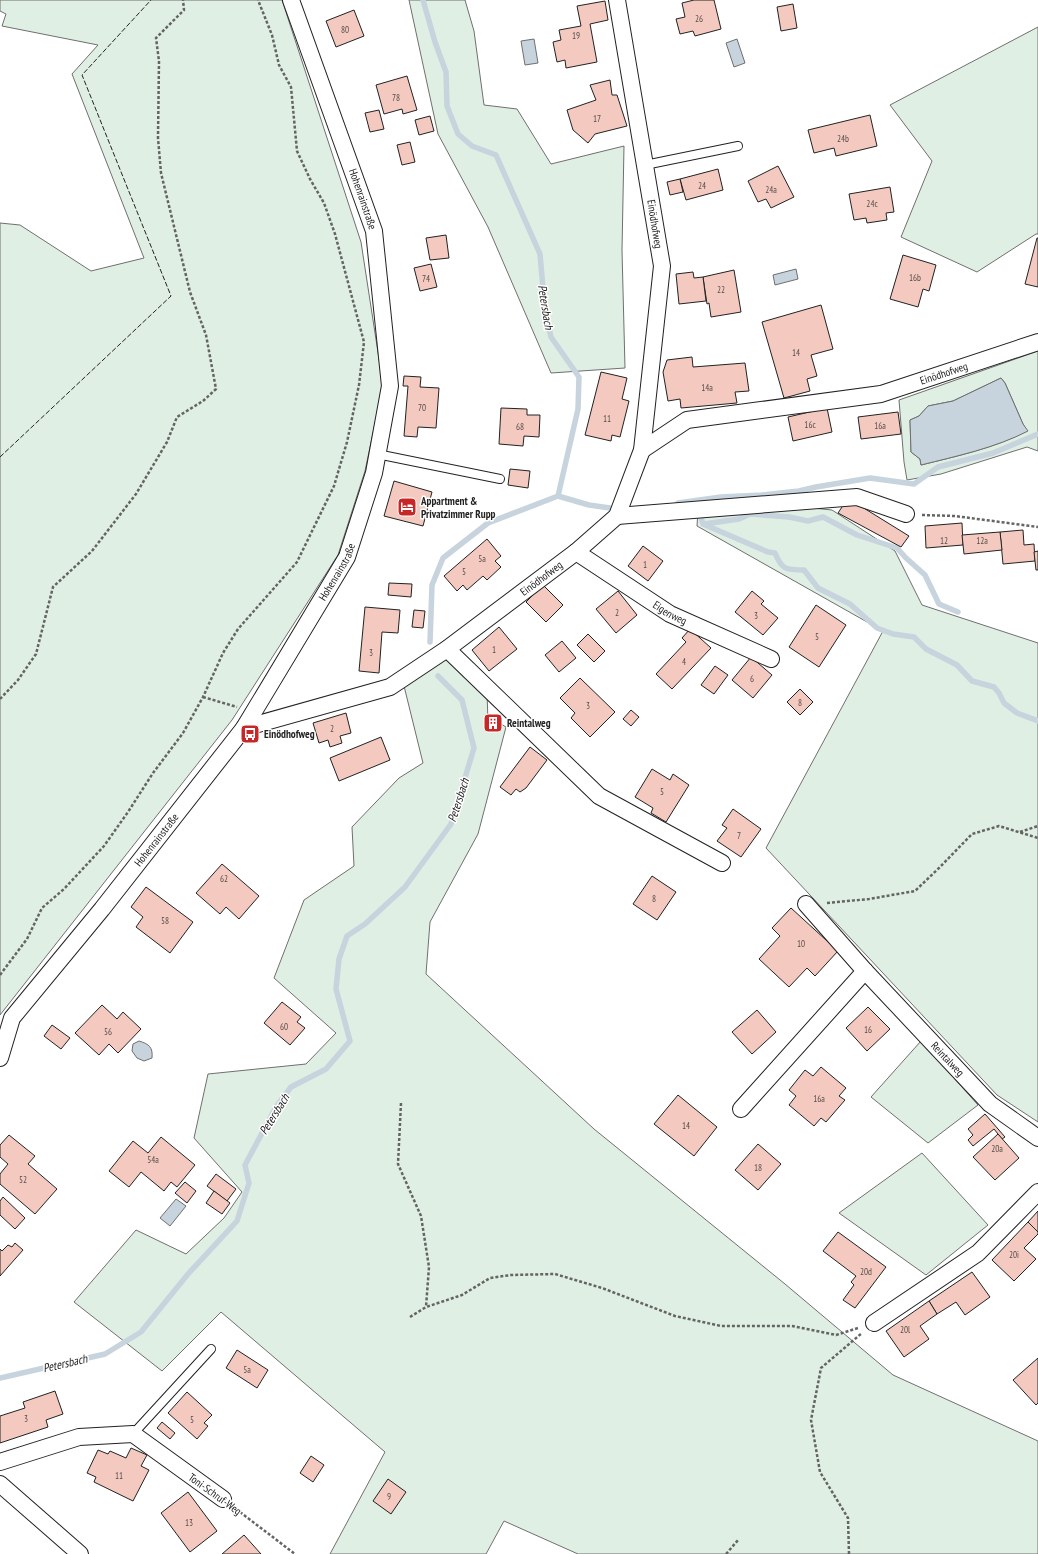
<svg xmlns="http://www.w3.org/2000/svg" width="1038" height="1554" font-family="'PT Sans Narrow',sans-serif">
	<rect width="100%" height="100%" fill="#fff"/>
	<g fill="#e0efe3" stroke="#6f6f6f" fill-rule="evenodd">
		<path d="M0,0H282L361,242L383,385L365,471L338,555L232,720L0,1015V223L20,225L91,271L144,258L72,74L98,45L2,26L6,14L0,11Z"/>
		<path d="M409,0H465L474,31L484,105L517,109L551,164L624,146L622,250L625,368L551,373L488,227L438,134Z"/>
		<path d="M1038,27V234H1036L977,272L901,237L932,161L890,105Z"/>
		<path d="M1038,351V451L1027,447L941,474L907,480L904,462L899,400ZM1001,378L1005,383L1023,424L1027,431C995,448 957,456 921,465L920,459L911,452L910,420L919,416L928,406L953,401Z"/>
		<path d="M774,504L832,510L895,551L922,605L1038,643V1122L997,1095L766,848L883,631L697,526L698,510Z"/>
		<path d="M447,658L487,692L488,722L494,728L501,724L506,727L478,834L430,922L426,974L594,1129L785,1284L893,1375L1038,1441V1554H578L504,1521L486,1554H330L385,1452L221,1312L162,1371L74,1302L136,1230L186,1254L224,1218L242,1192L194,1138L208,1074L306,1064L336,1033L274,978L304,900L354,866L352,827L399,778L423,763L404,686Z"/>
		<path d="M921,1041L978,1105L928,1143L871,1097Z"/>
		<path d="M922,1153L988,1225L926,1275L839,1213Z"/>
	</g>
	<g fill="#c7d3dd" stroke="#6f6f6f">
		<path d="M534,39L538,63L525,65L521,41Z"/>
		<path d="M737,39L745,63L734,67L726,43Z"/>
		<path d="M796,269L798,279L775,285L773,275Z"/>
		<path d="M1001,378L1005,383L1023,424L1028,431C995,448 957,456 921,465L920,459L911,452L910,420L919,416L928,406L953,401Z"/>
		<path d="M139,1041C149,1044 153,1047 152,1058L144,1061L137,1058L132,1051L133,1044Z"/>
		<path d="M176,1199L186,1206L170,1226L160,1218Z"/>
	</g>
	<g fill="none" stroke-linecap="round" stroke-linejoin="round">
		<g stroke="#c7d3dd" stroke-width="5.5">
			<path d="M423,0L435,42L446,72L447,106L458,134L472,146L496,155L540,254L545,311L551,337L579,377L578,409L558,496L488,523L443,558L432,585L430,642"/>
			<path d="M558,496L589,505L610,508"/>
			<path d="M678,503L721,497L762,495L799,491L816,487L870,478L914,484L938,467L993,453L1038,434"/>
			<path d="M701,517L703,524L768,552L775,553C782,570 786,570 804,570L818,588L850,604L877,628L893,634L914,637L926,649L957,665L972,681L994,687L999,693L1004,703L1017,713L1038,721"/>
			<path d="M704,524L739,519L750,514L789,517L808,521L823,517L857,535L897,548L906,558L925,575L939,604L958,612"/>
			<path d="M0,1378L105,1354L141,1332L188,1274L237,1221L249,1183L245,1165L276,1107L291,1087L326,1069L350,1041L336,989L339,959L347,936L365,924L405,887L451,824L474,748L462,700L438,676"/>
		</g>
	</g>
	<g fill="#f3c9c0" stroke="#222">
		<path d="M694,0H714L721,29L695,36L693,31L680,34L676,19L685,17L682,3Z"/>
		<path d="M605,1L608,20L590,24L597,62L566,68L565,60L557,62L553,42L561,40L559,30L581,26L577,6Z"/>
		<path d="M793,4L797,28L781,31L777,7Z"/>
		<path d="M354,10L364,36L336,47L326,21Z"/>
		<path d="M407,76L417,110L403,114L402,109L384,114L376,85Z"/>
		<path d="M610,80L612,95H617L627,126L595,134L588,143L573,130L567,110L596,100L590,85Z"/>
		<path d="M379,110L384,129L370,132L365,113Z"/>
		<path d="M870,115L877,146L836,156L834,148L814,153L808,130Z"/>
		<path d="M430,116L434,131L419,135L415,120Z"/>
		<path d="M410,142L415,162L402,165L397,145Z"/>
		<path d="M778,166L794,197L771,208L766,199L758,202L748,181Z"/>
		<path d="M718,169L723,190L686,200L680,179Z"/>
		<path d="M680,179L683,192L670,195L667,182Z"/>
		<path d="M890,187L894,212L886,213L887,220L867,223L866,218L854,220L849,194Z"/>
		<path d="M446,235L449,258L430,260L426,238Z"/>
		<path d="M1037,238H1038V287L1025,284Z"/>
		<path d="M903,255L936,265L929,291L923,289L918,307L890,299Z"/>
		<path d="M431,264L437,287L420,291L414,268Z"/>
		<path d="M734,270L741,312L711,317L709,303L707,304L703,277Z"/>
		<path d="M693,272L694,278L703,277L706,301L679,304L676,274Z"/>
		<path d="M821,305L833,349L811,355L817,376L807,379L810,391L784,398L762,322Z"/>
		<path d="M692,357L693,367L745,363L749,391L735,392L737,403L681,408L680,399L668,401L663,372L667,360Z"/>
		<path d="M601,372L627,378L622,399L629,401L620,437L612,435L611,441L585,435Z"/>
		<path d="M404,376L421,377L420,387L439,388L436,428L418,427L417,437L404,436L408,386H403Z"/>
		<path d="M501,408L527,409V415H540L539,437L524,436L523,446L499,444Z"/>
		<path d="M827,408L832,432L793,441L788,417Z"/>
		<path d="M898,412L901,434L861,439L858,417Z"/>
		<path d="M510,469L530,471L528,488L508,485Z"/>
		<path d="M394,481L432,492L423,526L384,516Z"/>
		<path d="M846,501L854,502L909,536L901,547L838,513Z"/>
		<path d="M962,523L963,545L926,548L925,526Z"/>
		<path d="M1023,530L1024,545L1034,544L1035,561L1003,564L1000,532Z"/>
		<path d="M1000,532L1002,550L964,554L962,535Z"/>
		<path d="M487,539L501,556L495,561L501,567L487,580L483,576L467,590L463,585L457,591L444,576Z"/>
		<path d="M643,546L663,561L648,581L628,566Z"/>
		<path d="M1038,551V570H1036L1034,552Z"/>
		<path d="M389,583L412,584L411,597L388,595Z"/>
		<path d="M543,585L563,605L546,622L526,602Z"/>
		<path d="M618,591L637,615L616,633L596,609Z"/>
		<path d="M752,591L764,601L761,604L778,618L763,635L735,612Z"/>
		<path d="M816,605L846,625L819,667L789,647Z"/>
		<path d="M365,607L400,610L398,633L382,632L379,673L359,671Z"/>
		<path d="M414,610L425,611L423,628L412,627Z"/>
		<path d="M499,627L517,649L489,671L472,650Z"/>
		<path d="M690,629L711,648L672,689L656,674L686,642L682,638Z"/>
		<path d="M588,634L605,651L594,662L577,645Z"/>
		<path d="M562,641L576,658L559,672L545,655Z"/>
		<path d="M751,657L772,675L753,698L732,680Z"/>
		<path d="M715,666L728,675L714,694L701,685Z"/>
		<path d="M580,678L615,712L590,737L571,718L575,713L560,698Z"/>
		<path d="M800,689L813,702L800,715L787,702Z"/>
		<path d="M631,710L639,717L631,726L623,719Z"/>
		<path d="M346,713L351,733L340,736L342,743L330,747L328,740L319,743L313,723Z"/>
		<path d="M492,718L498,724L494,728L488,722Z"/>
		<path d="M381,737L390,760L339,781L330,758Z"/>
		<path d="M530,747L547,760L526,788L520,792L516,789L511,795L500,787Z"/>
		<path d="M652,769L670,780L673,774L689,785L666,822L651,813L653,808L635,797Z"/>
		<path d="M733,809L761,829L741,857L717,841L727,828L722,825Z"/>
		<path d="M222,864L259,896L239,919L226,907L220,914L196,893Z"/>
		<path d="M652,876L676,892L657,920L633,904Z"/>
		<path d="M146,887L193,922L170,953L136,927L143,917L131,907Z"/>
		<path d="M791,908L838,951L815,976L807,968L789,987L759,959L780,936L772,928Z"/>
		<path d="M282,1002L301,1017L297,1022L305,1028L290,1045L264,1023Z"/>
		<path d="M102,1005L117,1019L123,1012L141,1029L118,1053L109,1044L99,1055L75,1033Z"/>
		<path d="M868,1007L890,1029L867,1051L846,1028Z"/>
		<path d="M757,1010L776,1032L752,1054L732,1032Z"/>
		<path d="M52,1025L70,1038L61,1049L44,1036Z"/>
		<path d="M821,1067L846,1088L839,1096L845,1100L826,1122L821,1118L814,1126L789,1105L796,1096L789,1090L805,1070L813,1076Z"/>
		<path d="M678,1095L717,1127L694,1156L654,1124Z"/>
		<path d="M985,1114L1005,1137L1002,1139L994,1129L973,1146L968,1140L973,1135L968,1129Z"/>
		<path d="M998,1134L1019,1158L995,1180L973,1157Z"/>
		<path d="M9,1135L35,1156L28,1164L57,1189L35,1214L0,1184V1174L8,1164L0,1157V1145Z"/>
		<path d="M161,1137L195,1165L177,1187L171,1182L164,1191L141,1172L129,1187L109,1171L133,1141L148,1153Z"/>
		<path d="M758,1144L781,1164L758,1190L735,1170Z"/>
		<path d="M216,1174L236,1189L227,1201L207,1186Z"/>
		<path d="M185,1182L196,1191L187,1203L175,1193Z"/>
		<path d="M214,1191L230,1203L222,1214L206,1203Z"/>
		<path d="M3,1197L25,1218L15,1229L0,1215V1201Z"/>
		<path d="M1038,1211V1232L1028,1222Z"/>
		<path d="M1028,1222L1038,1232V1234L1024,1248L1036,1259L1014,1281L992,1260Z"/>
		<path d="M838,1232L886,1267L855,1308L843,1300L854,1285L851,1282L856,1276L823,1251Z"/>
		<path d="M15,1243L23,1250L0,1276V1249L2,1251L8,1245L12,1247Z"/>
		<path d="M972,1272L990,1297L965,1315L956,1302L937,1314L929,1301Z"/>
		<path d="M929,1301L937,1314L920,1326L929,1339L904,1357L886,1331Z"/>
		<path d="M237,1350L268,1370L257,1388L226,1368Z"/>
		<path d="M1038,1358V1403L1036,1405L1013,1380Z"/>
		<path d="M55,1391L63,1414L46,1420L48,1427L0,1443V1416L25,1408L23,1402Z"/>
		<path d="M187,1392L212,1415L204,1423L208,1426L197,1439L168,1413Z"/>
		<path d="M162,1422L175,1433L170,1439L157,1428Z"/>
		<path d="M131,1448L147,1455L141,1466L149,1470L133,1501L94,1482L96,1477L87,1473L98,1450L108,1454L110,1451L126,1458Z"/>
		<path d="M311,1456L324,1465L313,1482L300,1473Z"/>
		<path d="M388,1479L406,1492L391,1514L373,1501Z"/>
		<path d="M188,1492L217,1531L190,1552L161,1513Z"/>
		<path d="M244,1535L261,1554H222Z"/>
	</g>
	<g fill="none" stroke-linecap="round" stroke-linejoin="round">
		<g stroke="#222" stroke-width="10">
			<g id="lane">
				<path d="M645,165L738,146"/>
				<path d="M377,454L500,479"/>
				<path d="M133,1434L211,1349"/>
			</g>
		</g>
		<g stroke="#222" stroke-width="18">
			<g id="street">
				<path id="s1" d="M642,450L687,420L881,394L1038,342"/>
				<path d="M617,516L857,497L906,514"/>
				<path id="s2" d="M576,552L670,614L771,659"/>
				<path d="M447,649L599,796L722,863"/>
				<path id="s3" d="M244,728L390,687L447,649L576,552L617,516L642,450L662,266L617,0"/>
				<path id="s4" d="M806,904L865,971L990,1104L1038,1138"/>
				<path id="s5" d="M0,1058L12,1018L102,909L244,728L347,557L374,473L390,386L374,231L291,0"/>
				<path d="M741,1109L865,971"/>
				<path d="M874,1323L978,1253L1038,1192"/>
				<path d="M0,1462L79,1437L133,1434L223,1499"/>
				<path d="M0,1484L80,1554"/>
			</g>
		</g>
		<g stroke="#646464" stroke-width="2.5" stroke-dasharray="3 2" stroke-linecap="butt">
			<path d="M922,515L955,516L1038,527"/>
			<path d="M203,697L237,707"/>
			<path d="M0,699L18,680L36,654L53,587L92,551L136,494L167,442L177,417L203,401L216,389L206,335L190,292L161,173L158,138L159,61L156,38L184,10L183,0"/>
			<path d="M1020,832L1038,826"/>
			<path d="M827,903L869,899L915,891L939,868L972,834L999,826L1038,838"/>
			<path d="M0,975L27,939L42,908L64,889L104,846L128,812L153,773L183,733L203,697L223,653L238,629L297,562L334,486L347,442L359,385L364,342L335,234L324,203L310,179L297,151L291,87L279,65L272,35L258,0"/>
			<path d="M401,1103L398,1164L421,1216L429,1267L426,1307"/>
			<path d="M410,1317L426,1307L462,1295L490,1278L511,1275L555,1274L602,1288L675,1316L721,1326H792L836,1335L858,1328"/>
			<path d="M236,1509L295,1554"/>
			<path d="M726,1554L739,1539"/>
			<path d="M849,1554L848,1518L820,1472L811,1420L821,1368L862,1333"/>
		</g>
		<use href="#lane" stroke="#fff" stroke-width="8"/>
		<use href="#street" stroke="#fff" stroke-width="16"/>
		<path stroke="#222" stroke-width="1" stroke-dasharray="5 2" stroke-linecap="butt" d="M0,457L171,296L82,75L151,0"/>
	</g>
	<defs>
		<g id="hotel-square" transform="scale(1)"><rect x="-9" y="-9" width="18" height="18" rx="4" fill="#c62828" stroke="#fff"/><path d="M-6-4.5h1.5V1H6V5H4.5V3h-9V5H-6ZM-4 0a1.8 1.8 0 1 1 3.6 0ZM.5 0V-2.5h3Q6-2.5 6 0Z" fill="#fff"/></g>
		<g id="building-square" transform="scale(1)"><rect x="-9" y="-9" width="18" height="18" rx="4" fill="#c62828" stroke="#fff"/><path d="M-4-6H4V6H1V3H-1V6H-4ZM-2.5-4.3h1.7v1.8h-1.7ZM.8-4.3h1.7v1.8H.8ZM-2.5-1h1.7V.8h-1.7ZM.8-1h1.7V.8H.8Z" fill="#fff"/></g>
		<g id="bus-square" transform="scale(1)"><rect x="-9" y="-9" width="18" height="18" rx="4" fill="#c62828" stroke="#fff"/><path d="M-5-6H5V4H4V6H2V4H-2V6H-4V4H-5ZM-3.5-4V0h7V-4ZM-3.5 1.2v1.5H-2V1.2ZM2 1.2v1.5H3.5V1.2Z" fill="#fff"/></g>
	</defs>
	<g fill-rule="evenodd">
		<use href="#hotel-square" x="407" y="507"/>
		<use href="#building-square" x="493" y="723"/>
		<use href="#bus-square" x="250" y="734"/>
	</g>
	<g text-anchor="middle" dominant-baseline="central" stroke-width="3" stroke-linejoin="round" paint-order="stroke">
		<g font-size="9" fill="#564c4a">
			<text x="699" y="18">26</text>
			<text x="345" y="29">80</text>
			<text x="576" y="35">19</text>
			<text x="396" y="97">78</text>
			<text x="597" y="118">17</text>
			<text x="843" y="138">24b</text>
			<text x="702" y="185">24</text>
			<text x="771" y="189">24a</text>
			<text x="872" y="203">24c</text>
			<text x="915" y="277">16b</text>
			<text x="426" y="278">74</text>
			<text x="721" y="289">22</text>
			<text x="796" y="352">14</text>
			<text x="707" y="387">14a</text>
			<text x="422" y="407">70</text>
			<text x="607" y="418">11</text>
			<text x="810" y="424">16c</text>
			<text x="880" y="425">16a</text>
			<text x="520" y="426">68</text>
			<text x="944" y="540">12</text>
			<text x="982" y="540">12a</text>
			<text x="482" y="558">5a</text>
			<text x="645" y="564">1</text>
			<text x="464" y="571">5</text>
			<text x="617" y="612">2</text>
			<text x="756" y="615">3</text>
			<text x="817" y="636">5</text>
			<text x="494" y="649">1</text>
			<text x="371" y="652">3</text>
			<text x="684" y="661">4</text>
			<text x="752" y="678">6</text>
			<text x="800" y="702">8</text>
			<text x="588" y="705">3</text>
			<text x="332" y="728">2</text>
			<text x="662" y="791">5</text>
			<text x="739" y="835">7</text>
			<text x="224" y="878">62</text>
			<text x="654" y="898">8</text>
			<text x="165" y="920">58</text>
			<text x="801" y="943">10</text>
			<text x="284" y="1026">60</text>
			<text x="868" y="1029">16</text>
			<text x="108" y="1031">56</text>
			<text x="819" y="1098">16a</text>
			<text x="686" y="1125">14</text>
			<text x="997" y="1148">20a</text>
			<text x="153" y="1159">54a</text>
			<text x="758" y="1167">18</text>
			<text x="23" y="1179">52</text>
			<text x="1014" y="1254">20i</text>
			<text x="866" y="1271">20d</text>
			<text x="905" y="1329">20l</text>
			<text x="247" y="1369">5a</text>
			<text x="26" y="1418">3</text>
			<text x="192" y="1419">5</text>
			<text x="119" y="1475">11</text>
			<text x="389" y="1496">9</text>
			<text x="189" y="1522">13</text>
		</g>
		<g font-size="11" fill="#222" stroke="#fff">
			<text transform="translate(363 199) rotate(71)">Hohenrainstraße</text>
			<text transform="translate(655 224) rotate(81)">Einödhofweg</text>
			<text stroke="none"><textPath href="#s1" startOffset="316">Einödhofweg</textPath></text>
			<text stroke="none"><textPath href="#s5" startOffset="595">Hohenrainstraße</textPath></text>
			<text stroke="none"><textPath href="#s3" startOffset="338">Einödhofweg</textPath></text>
			<text stroke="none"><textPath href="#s2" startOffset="112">Eigenweg</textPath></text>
			<text stroke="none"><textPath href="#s5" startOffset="271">Hohenrainstraße</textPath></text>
			<text stroke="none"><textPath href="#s4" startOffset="210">Reintalweg</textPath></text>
			<text transform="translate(215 1494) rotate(36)">Toni-Schruf-Weg</text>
		</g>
		<g font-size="11" font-weight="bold" fill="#222" stroke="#fff" text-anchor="start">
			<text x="421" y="501">Appartment &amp;<tspan x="421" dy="13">Privatzimmer Rupp</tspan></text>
			<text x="507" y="723">Reintalweg</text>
			<text x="264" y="734">Einödhofweg</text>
		</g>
		<g font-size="12" font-style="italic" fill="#222" stroke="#fff">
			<text transform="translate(546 307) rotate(81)">Petersbach</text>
			<text transform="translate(458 800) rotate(-72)">Petersbach</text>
			<text transform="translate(274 1114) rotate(-58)">Petersbach</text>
			<text transform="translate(65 1363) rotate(-13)">Petersbach</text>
		</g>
	</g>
</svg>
